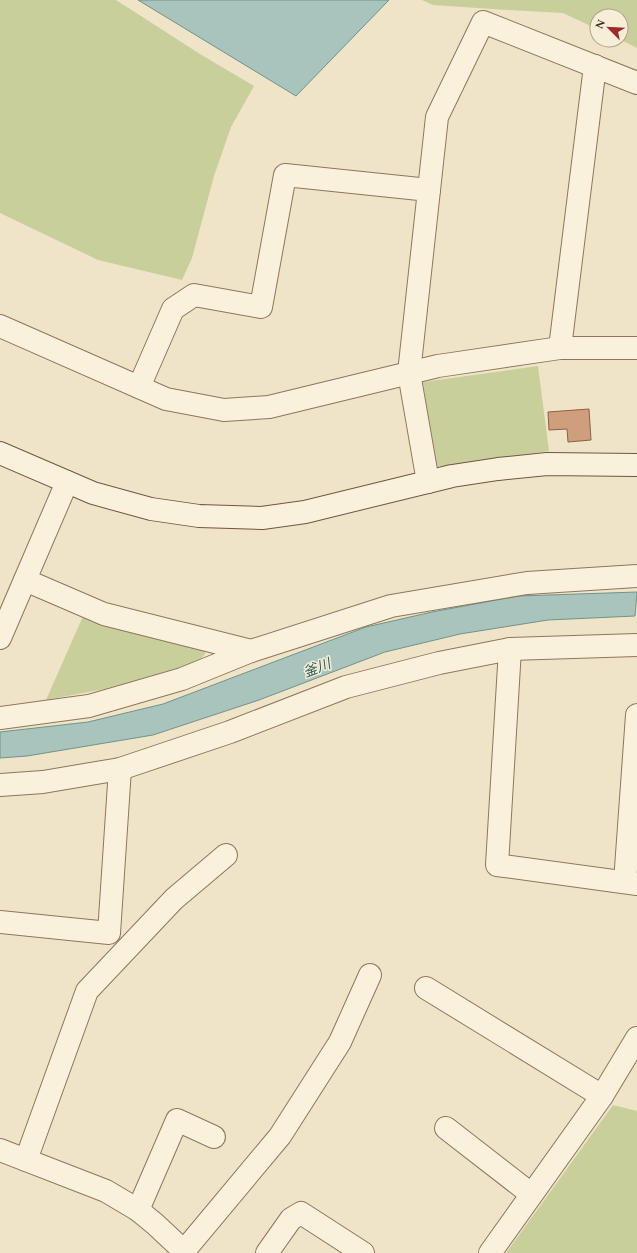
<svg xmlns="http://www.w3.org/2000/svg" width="637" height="1253" font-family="Spectral,'Noto Sans JP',serif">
	<rect width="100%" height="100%" fill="#f0e4c8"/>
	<g fill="#c9cf9b">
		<path d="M0,0H116L200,54L254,86L231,127L214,176L192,258L182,280L98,260L0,213Z"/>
		<path d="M422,0H637V48L621,40V16H597V29L563,13L507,10L433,5Z"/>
		<path d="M538,366L549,451L434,467L423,382Z"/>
		<path d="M84,614L206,647L205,654L198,662L104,689L46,700Z"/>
		<path d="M613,1105L637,1111V1253H506Z"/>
	</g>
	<g fill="#a9c4bc" stroke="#6f938a">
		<path d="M138,0H389L296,96Z"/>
		<path d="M637,592L635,616L548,620L460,634L385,652L259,700L153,735L27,756L0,758V732L88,722L163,704L366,627L432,612L518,596Z"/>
	</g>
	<path fill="#cf9f7d" stroke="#8d5f41" d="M589,409L591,440L568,442L567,429L549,430L548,412Z"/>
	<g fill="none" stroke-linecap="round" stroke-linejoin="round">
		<g stroke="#8d765c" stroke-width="24">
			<g id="street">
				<path d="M429,190L437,117L483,22L637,83"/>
				<path d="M0,326L166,399L224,410L269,407L438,366L560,348H637"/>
				<path d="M560,348L595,66"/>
				<path d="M139,387L173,309L194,295L261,307L285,175L429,190L409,373L428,482"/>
				<path d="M25,580L104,614L251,651"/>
				<path d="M0,638L67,482"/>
				<path d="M510,649L497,865L637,884"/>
				<path d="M0,718L89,706L182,679L251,651L391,606L527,583L637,576"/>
				<path d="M0,785L43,782L120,769L230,732L346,687L439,663L510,649L637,645"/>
				<path d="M625,882L637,715"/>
				<path d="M0,922L109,933L120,769"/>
				<path d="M426,988L602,1096"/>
				<path d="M446,1128L531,1194"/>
				<path d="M0,1150L106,1191L138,1210L155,1224L186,1253"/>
				<path d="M26,1160L87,991L174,899L226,855"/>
				<path d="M138,1210L177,1120L214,1137"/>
				<path d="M184,1251L280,1136L340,1042L370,975"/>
				<path d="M267,1253L291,1219L301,1213L363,1253"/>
				<path d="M490,1253L602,1096L637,1038"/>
			</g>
		</g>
		<g stroke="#6f573f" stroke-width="24">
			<path id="secondary" d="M0,453L93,493L151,509L199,516L262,518L305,512L452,476L498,469L547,464L637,465"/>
		</g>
		<use href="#street" stroke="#faf1dc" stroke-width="22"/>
		<use href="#secondary" stroke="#faf1dc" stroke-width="22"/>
	</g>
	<g text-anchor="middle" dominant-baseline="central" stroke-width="3" stroke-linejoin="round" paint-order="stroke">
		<g font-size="14" font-style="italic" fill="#2f5d5a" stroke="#f7eed8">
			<text transform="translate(317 668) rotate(-21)">釜川</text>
		</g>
	</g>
	<g transform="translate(609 28) rotate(294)"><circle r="19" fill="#f7eed8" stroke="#ada18e"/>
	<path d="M0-3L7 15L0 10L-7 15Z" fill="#9e2a2b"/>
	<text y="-6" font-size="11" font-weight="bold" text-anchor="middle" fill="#3d2e20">N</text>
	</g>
</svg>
